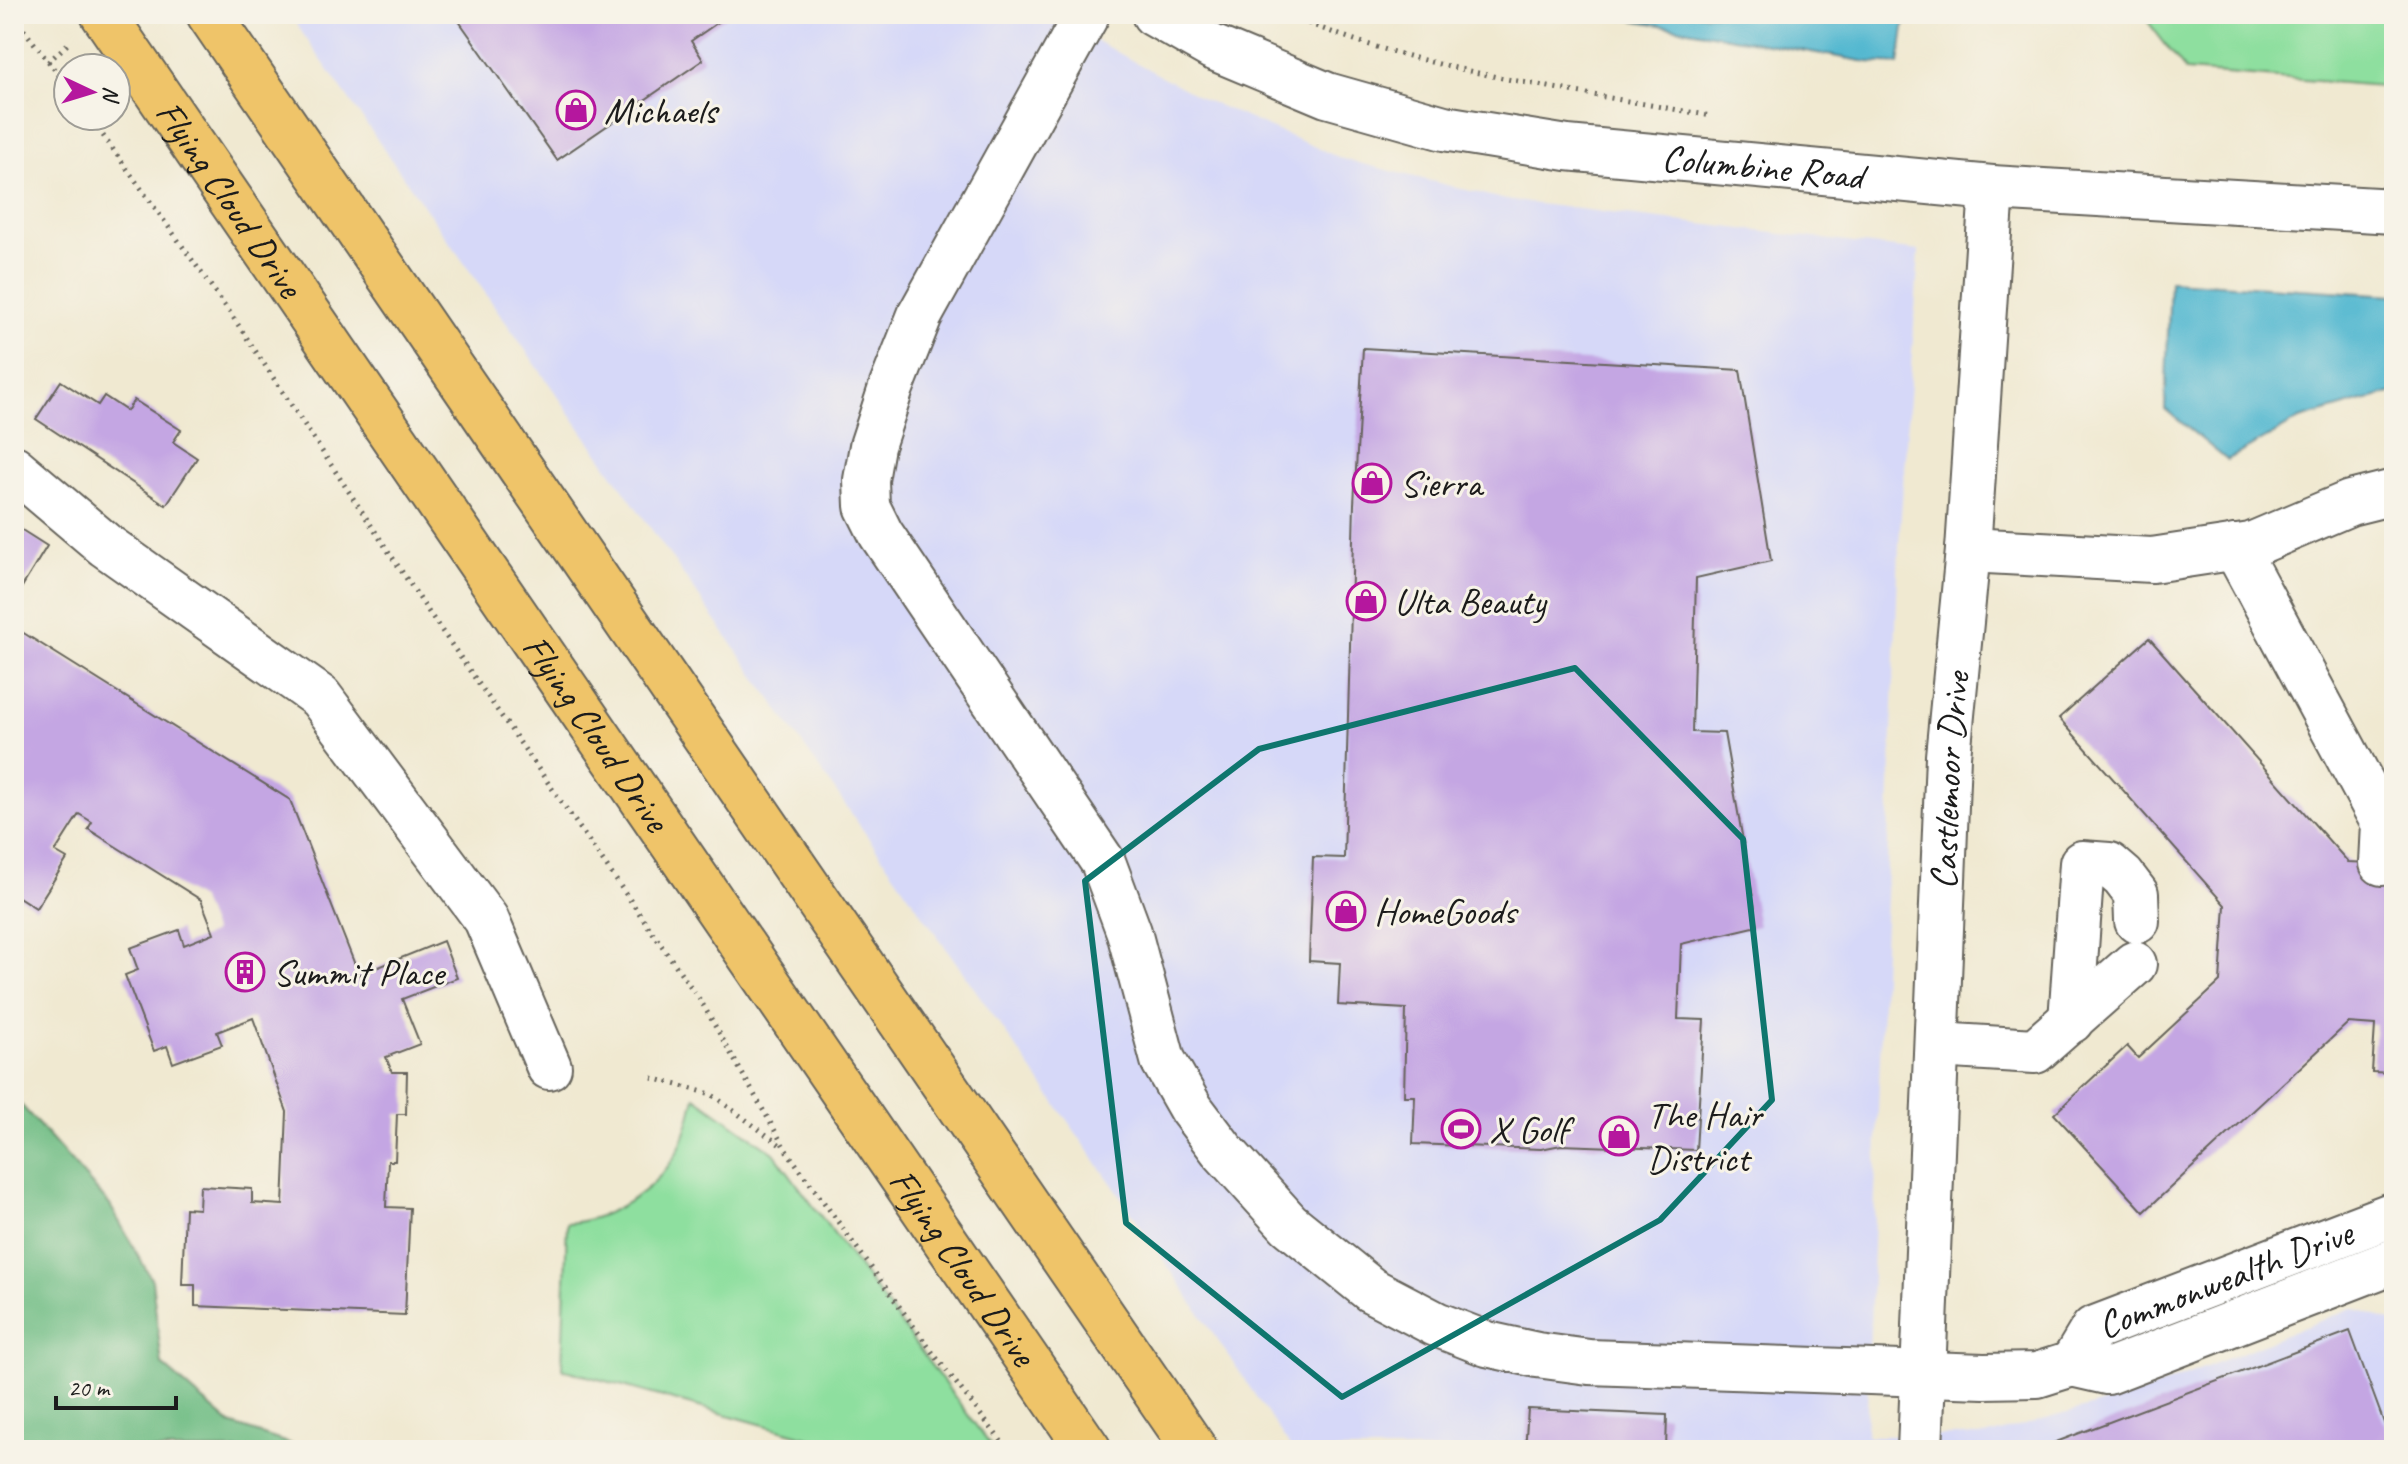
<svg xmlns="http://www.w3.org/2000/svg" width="2408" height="1464" font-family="Caveat,sans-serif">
	<rect width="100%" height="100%" fill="#f7f3e8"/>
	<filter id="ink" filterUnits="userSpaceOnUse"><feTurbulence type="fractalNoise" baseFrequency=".0125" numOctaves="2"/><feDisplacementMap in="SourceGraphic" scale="16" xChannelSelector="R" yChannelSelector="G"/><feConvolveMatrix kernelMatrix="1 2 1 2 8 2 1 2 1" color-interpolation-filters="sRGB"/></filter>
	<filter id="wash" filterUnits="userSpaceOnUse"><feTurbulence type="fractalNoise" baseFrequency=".006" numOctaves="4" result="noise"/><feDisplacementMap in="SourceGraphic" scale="32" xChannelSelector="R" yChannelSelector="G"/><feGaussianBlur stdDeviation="1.8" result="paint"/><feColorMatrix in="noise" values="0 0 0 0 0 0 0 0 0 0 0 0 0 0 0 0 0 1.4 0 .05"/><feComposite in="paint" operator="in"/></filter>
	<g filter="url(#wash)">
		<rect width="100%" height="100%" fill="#f0e9d1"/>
		<path fill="#d6d8f8" d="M289,14H1047L1203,99L1343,159L1506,200L1919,251L1899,544L1866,1436H1985L2144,1392L2352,1308L2394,1322V1450H1292L1119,1194Z"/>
		<g fill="#8edf9f" stroke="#557e5e" stroke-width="2">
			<path d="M2142,14H2394V87L2186,71Z"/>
			<path d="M695,1097L774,1153L994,1450H854L562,1369L567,1223C607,1221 654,1191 675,1156C686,1137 690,1118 695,1097Z"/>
		</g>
		<path fill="#72be86" stroke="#476d51" stroke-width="2" d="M14,1100L22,1106L110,1205L152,1280L162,1365L230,1424L309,1450H14Z"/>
		<g fill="#52b8d0" stroke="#376a76" stroke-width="2">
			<path d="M1599,14H1906L1899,64L1867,62Z"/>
			<path d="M2170,281L2394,295V392L2300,419L2227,460L2165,409Z"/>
		</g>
		<g id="blocks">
			<g fill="#c4a6e3">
				<path d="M454,14H730L691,41L703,60L557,160Z"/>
				<path d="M1363,348L1740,370L1771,561L1696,578L1692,732L1724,733L1758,926L1681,944L1678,1019L1704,1020L1696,1150L1561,1145L1541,1149L1413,1144L1415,1096H1404L1406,1009L1338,1005L1340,963L1309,961L1313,857L1344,858L1354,504Z"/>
				<path d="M61,381L98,405L104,396L127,411L134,400L181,430L173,442L197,458L166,505L36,419Z"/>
				<path d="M14,525L47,546L14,600Z"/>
				<path d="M14,627L290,800L359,975L443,941L457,978L402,999L420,1044L386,1057L392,1072H407L406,1114H397L395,1161H388L386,1207L410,1208L405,1315L195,1306V1285H182L185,1208L199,1209L200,1186L252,1189V1203L283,1205L287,1112L253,1018L217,1032L222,1045L173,1063L167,1046L154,1051L125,975L138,970L130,948L179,930L184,945L214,933L201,900L88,829L92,822L79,814L55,852L67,859L36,908L17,896L14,902Z"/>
				<path d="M2149,638L2348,862L2394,864V1073L2372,1072L2375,1025L2348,1023L2144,1212L2054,1114L2127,1046L2138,1058L2220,982L2225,905L2059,718Z"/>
				<path d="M2350,1331L2394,1450H2035Z"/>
				<path d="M1528,1409L1667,1415L1666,1450H1525Z"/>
			</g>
		</g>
	</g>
	<g filter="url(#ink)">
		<use href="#blocks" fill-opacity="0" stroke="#66645b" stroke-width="2"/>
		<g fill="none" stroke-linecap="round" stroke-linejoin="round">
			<g stroke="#66645b" stroke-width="48">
				<g id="minor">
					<path d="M1087,14L920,315L891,388L872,446L866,480L867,506L881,534L1103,862L1129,932L1163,1060L1191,1109L1222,1150L1289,1224L1371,1290L1436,1324L1487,1344L1537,1355L1589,1362L1984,1376L2037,1375L2072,1364L2107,1372L2394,1261"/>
					<path id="s1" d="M1154,14L1212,47L1327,95L1444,128L1567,148L1992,188L2394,211"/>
					<path d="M14,468L105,545L320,697L486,919L549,1067"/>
					<path d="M2235,547L2384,824L2382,863"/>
					<path d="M1968,550L2152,560L2251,545L2350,503L2394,492"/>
					<path d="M2071,1021L2082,863L2109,865L2123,877L2136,894L2137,921"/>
					<path d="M1937,1045L2035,1051L2134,964"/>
					<path id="s2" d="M2072,1364L2093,1329L2394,1214"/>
					<path id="s3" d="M1920,1450L1948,756L1968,550L1992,188"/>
				</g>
			</g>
			<g stroke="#66645b" stroke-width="48">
				<g id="major">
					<path id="s4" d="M103,14L1089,1450"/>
					<path d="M209,14L1195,1450"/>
				</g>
			</g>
			<g stroke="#66645b" stroke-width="5" stroke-dasharray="2 6" stroke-linecap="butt">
				<path d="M1286,14C1420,72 1569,89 1711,116"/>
				<path d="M14,17L68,87"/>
				<path d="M1309,24L1318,14"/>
				<path d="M48,62L71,41"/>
				<path d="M89,116L231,314L428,611L702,1003L786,1150L936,1357L1008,1450"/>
				<path d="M652,1078L711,1094L783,1147"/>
			</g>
			<use href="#minor" stroke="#fff" stroke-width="44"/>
			<use href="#major" stroke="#efc469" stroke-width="44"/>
		</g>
	</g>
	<path fill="none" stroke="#0f766e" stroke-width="6" stroke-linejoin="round" d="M1575,668L1743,839L1772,1100L1660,1220L1342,1397L1126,1223L1085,881L1259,749Z"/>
	<defs>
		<g id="shop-ring" transform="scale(2)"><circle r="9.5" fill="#f7f3e8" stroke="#b5179e" stroke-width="1.5"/><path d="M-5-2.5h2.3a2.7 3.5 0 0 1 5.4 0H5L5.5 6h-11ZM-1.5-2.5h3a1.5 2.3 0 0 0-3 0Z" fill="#b5179e"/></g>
		<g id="building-ring" transform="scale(2)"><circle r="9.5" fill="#f7f3e8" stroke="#b5179e" stroke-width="1.5"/><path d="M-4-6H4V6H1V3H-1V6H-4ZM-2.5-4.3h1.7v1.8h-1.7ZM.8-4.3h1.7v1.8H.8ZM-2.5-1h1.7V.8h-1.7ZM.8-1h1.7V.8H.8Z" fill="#b5179e"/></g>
		<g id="stadium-ring" transform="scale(2)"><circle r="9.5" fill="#f7f3e8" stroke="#b5179e" stroke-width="1.5"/><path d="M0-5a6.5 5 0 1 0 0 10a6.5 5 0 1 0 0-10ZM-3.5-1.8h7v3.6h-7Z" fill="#b5179e"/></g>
	</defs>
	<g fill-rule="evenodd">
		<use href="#shop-ring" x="576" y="110"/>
		<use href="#shop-ring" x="1372" y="483"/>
		<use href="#shop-ring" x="1366" y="601"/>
		<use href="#shop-ring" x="1346" y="911"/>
		<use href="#building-ring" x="245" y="972"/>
		<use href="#stadium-ring" x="1461" y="1129"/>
		<use href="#shop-ring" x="1619" y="1136"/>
	</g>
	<g text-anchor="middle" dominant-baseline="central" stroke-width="6" stroke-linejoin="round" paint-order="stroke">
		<g font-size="38" fill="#1c1c1c" stroke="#f7f3e8" text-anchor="start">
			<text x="604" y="110">Michaels</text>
			<text x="1400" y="483">Sierra</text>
			<text x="1394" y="601">Ulta Beauty</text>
			<text x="1374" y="911">HomeGoods</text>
			<text x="273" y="972">Summit Place</text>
			<text x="1647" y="1114">The Hair<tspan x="1647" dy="44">District</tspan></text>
			<text x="1489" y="1129">X Golf</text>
		</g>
		<g font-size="38" fill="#1c1c1c" stroke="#f7f3e8">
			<text stroke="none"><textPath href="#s1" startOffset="634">Columbine Road</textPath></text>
			<text stroke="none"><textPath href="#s4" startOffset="224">Flying Cloud Drive</textPath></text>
			<text stroke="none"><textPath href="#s4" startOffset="872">Flying Cloud Drive</textPath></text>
			<text stroke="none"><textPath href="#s3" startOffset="670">Castlemoor Drive</textPath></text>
			<text stroke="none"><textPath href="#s4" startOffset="1520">Flying Cloud Drive</textPath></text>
			<text stroke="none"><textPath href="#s2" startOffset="182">Commonwealth Drive</textPath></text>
		</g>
	</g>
	<rect width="2408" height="1464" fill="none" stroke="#f7f3e8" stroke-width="48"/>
	<g transform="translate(92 92) rotate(94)"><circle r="38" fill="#f7f3e8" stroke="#9f9d96" stroke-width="2"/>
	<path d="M0-6L14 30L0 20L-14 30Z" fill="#b5179e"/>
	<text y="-12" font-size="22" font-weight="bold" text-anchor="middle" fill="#1c1c1c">N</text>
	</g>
	<path d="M56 1396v12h120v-12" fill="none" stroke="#1c1c1c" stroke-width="4"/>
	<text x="68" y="1396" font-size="24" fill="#1c1c1c" stroke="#f7f3e8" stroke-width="6" paint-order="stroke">20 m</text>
</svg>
